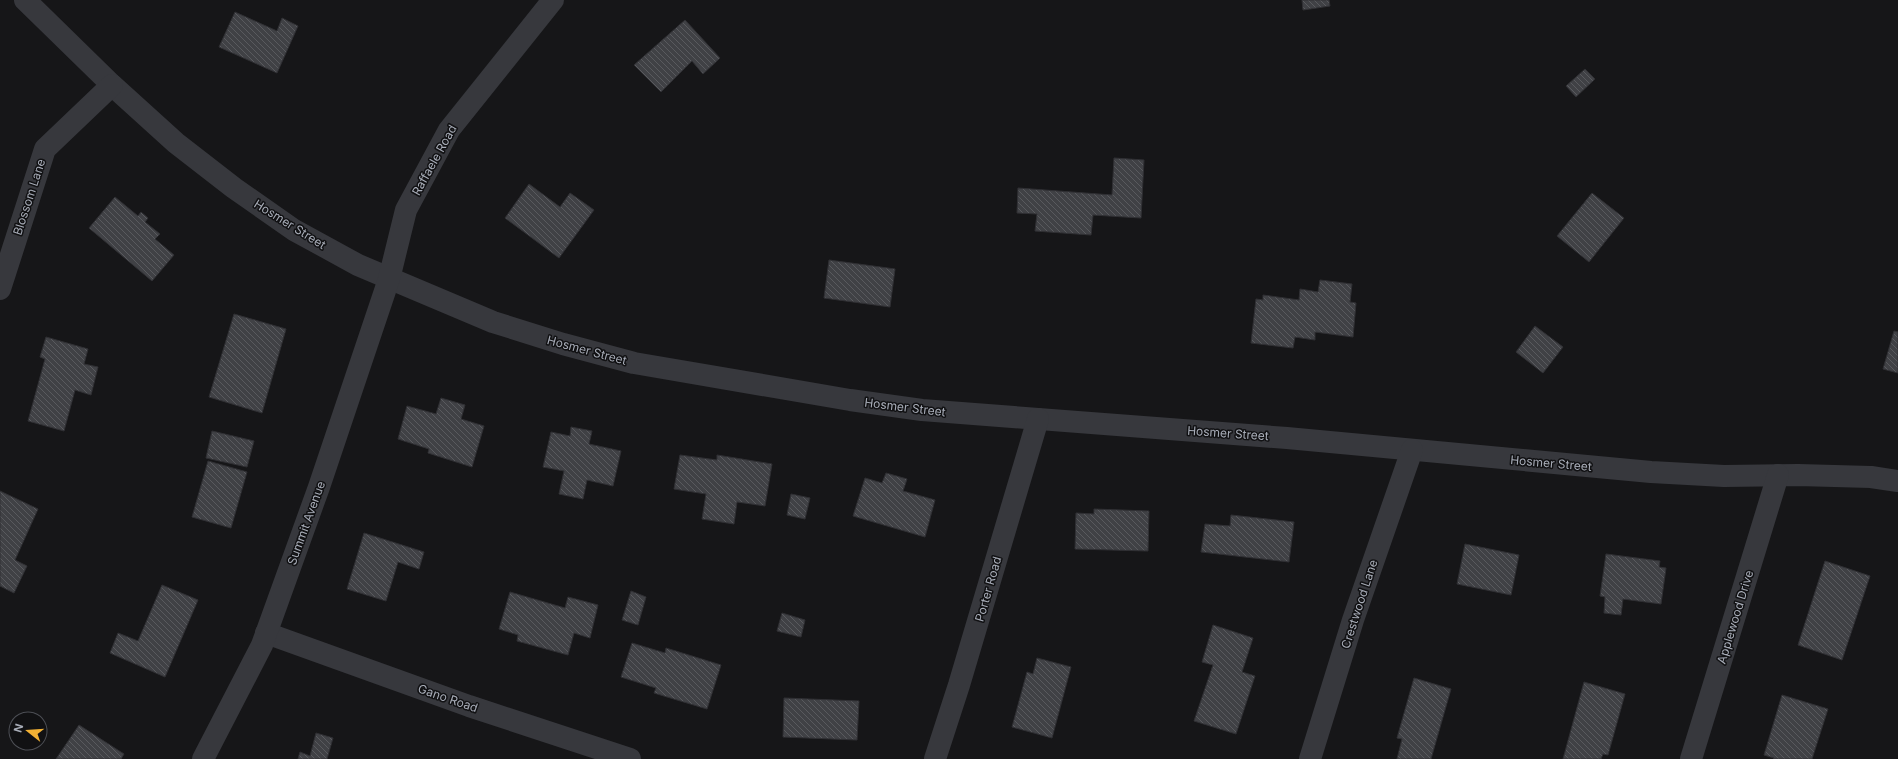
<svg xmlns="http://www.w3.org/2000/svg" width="1898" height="759" font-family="Inter,sans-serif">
	<defs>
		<pattern id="building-back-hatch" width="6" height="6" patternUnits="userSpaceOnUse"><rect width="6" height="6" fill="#404145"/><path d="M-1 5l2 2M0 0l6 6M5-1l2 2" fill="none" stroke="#595a5e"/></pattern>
	</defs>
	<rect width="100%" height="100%" fill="#161618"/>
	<g fill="url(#building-back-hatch)" stroke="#303034">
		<path d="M1302,0H1329L1330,6L1303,10Z"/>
		<path d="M235,12L277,31L282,18L298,26L277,73L219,47Z"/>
		<path d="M685,20L720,58L703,74L692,61L661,92L634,65Z"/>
		<path d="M1585,69L1595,79L1576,97L1566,86Z"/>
		<path d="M1114,158L1144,160L1141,218L1093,215L1091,235L1035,231L1037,214L1017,213L1018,188L1112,195Z"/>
		<path d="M529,184L560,207L570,193L594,210L559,258L505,218Z"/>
		<path d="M1592,193L1624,218L1589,262L1557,236Z"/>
		<path d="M115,197L138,216L141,212L148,218L145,222L160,234L155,239L174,255L152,281L89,228Z"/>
		<path d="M829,260L895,269L890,307L824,298Z"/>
		<path d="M1320,280L1352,284L1350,302L1356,303L1353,337L1315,332V340L1295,337L1293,348L1251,343L1256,299L1263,300V295L1299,300L1300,289L1318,292Z"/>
		<path d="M234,314L286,329L262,413L209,397Z"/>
		<path d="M1535,326L1563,347L1543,373L1516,352Z"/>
		<path d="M1894,331L1898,332V373L1883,369Z"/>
		<path d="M46,337L88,349L84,364L98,367L91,395L75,390L64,431L28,421L45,359L40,357Z"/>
		<path d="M441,398L465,405L461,419L484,426L472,467L428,453L429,449L398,439L407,406L436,414Z"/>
		<path d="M571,427L592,431L589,444L621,451L613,486L587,480L583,499L559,494L564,471L543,467L551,432L570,436Z"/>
		<path d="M212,431L254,441L247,467L206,458Z"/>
		<path d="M680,455L717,460V455L772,464L765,506L737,502L734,524L702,519L706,494L674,489Z"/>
		<path d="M208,461L247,472L231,528L192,517Z"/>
		<path d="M886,473L907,479L903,491L935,500L925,537L853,516L865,478L882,483Z"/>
		<path d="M0,491L38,509L15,560L27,566L14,593L0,586Z"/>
		<path d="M791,494L810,498L805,519L787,515Z"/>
		<path d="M1094,509L1149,511L1148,551L1075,549L1076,513L1094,514Z"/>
		<path d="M1231,515L1294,522L1289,562L1201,552L1205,524L1230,526Z"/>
		<path d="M364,533L424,552L419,569L398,562L386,601L347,589Z"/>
		<path d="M1465,544L1519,555L1511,595L1457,584Z"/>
		<path d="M1606,554L1660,561L1659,567L1666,568L1661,604L1623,599L1621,615L1604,613L1605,597L1600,596Z"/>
		<path d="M1825,561L1870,576L1842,660L1798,645Z"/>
		<path d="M162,585L198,600L165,677L110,653L118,633L138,641Z"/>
		<path d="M631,591L646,597L638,625L622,620Z"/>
		<path d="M510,592L565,608L568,597L598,605L590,638L574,633L568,655L517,641L518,635L499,629Z"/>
		<path d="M782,613L805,620L801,637L777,631Z"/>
		<path d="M1213,625L1253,638L1242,672L1255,676L1236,734L1194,721L1213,665L1202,662Z"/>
		<path d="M632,643L665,653L666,648L721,665L707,709L654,693L656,688L621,677Z"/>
		<path d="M1037,658L1071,667L1052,738L1012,727L1027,672L1033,674Z"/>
		<path d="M1414,678L1451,689L1431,759H1397L1402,739L1397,738Z"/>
		<path d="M1584,682L1625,694L1608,755L1603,754L1601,759H1563Z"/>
		<path d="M1782,695L1828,709L1812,759H1773L1774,758L1764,755Z"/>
		<path d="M784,698L859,701L857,740L783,737Z"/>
		<path d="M79,725L124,754L121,759H56Z"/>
		<path d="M316,733L333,738L327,759H298L300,752L310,756Z"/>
	</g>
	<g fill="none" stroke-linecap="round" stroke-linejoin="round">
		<g stroke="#37383d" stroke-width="22">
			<path d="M25,0L112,85L176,143L234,188L294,230L358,265L493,322L563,344L634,363L850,400L922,410L1287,438L1651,472L1724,476L1798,475L1871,477L1898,481"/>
			<path d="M0,289L45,149L112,85"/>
			<path d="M266,633L469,706L630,759"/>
			<path d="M203,759L262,645L319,487L389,279L406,210L449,130L553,0"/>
			<path d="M935,759L959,685L1038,419"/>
			<path d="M1310,759L1353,620L1412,450"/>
			<path d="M1691,759L1778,475"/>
		</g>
	</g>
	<g text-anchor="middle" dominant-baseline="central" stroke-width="3" stroke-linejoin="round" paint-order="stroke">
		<g font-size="12" fill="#a8adb8" stroke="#111113">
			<text transform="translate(434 160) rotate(-61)">Raffaele Road</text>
			<text transform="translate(29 197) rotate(-72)">Blossom Lane</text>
			<text transform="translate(290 224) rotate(32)">Hosmer Street</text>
			<text transform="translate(587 350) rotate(15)">Hosmer Street</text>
			<text transform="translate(905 407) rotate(7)">Hosmer Street</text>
			<text transform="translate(1228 433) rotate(4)">Hosmer Street</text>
			<text transform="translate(1551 463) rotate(5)">Hosmer Street</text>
			<text transform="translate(306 523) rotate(-70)">Summit Avenue</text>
			<text transform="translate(988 589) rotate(-74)">Porter Road</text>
			<text transform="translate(1359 604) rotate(-72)">Crestwood Lane</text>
			<text transform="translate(1735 617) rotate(-73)">Applewood Drive</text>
			<text transform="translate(448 698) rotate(19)">Gano Road</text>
		</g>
	</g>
	<g transform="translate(28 731) rotate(287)"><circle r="19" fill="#111113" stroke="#4d4f55"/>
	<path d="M0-3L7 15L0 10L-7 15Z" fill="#f2b134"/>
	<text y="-6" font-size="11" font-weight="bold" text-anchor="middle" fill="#a8adb8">N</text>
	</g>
</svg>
